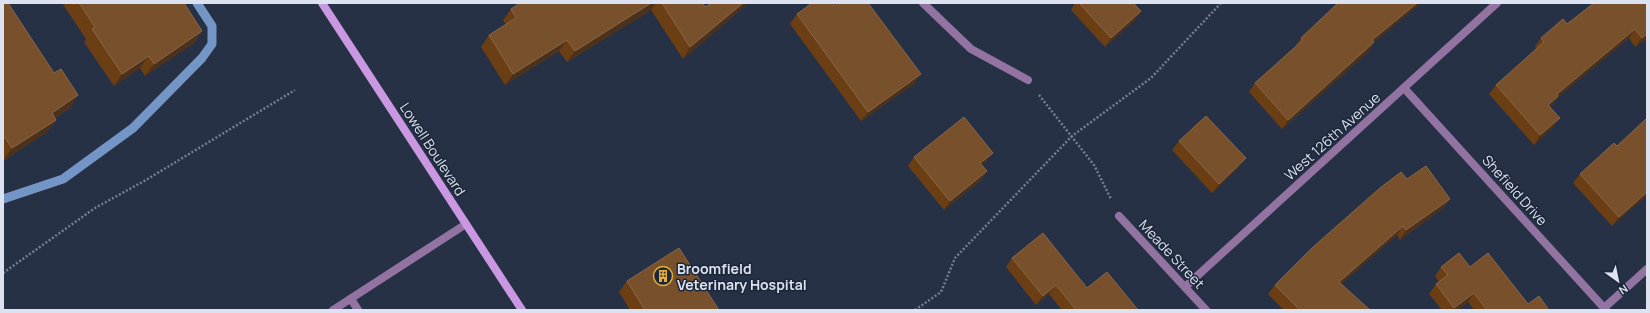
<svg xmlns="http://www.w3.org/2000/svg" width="1650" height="313" font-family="Manrope,sans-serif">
	<rect width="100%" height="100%" fill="#273145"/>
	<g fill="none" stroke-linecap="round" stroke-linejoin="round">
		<path stroke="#7496c7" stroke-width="9" d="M3,199L63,179L133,128L202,58L212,44V26L197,3"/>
		<g stroke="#767e8f" stroke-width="2.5" stroke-dasharray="2 2" stroke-linecap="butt">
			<path d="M1039,95L1094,165L1111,199"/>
			<path d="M3,273L95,208L146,180L295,90"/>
			<path d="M915,310L941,292L955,258L1072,136L1151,78L1221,3"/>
		</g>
		<g stroke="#9273a1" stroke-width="8">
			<path d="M351,299L358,310"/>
			<path d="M333,310L466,224"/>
		</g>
		<g stroke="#9273a1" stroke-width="8">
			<path d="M923,3L971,49L1028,80"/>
			<path d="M1404,88L1606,310"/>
			<path d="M1119,216L1206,310"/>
			<path d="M1185,287L1497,3"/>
			<path d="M1604,308L1647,269"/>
		</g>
		<path stroke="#ca97e1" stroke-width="8" d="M322,3L522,310"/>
	</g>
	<g fill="#6c3e14">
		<path d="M3,3L54,73L78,95L70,108L55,118L56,120L47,132L3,161Z"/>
		<path d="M62,3H184L202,31L194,43L145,76L140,68L114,86L84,42L86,39Z"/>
		<path d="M561,3H703L705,7L712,3H748L683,59L651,10L567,62L559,51L505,85L481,47L489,35L506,25L503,20L511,9Z"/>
		<path d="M1075,3H1135L1134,4L1141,11L1134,21L1105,47L1071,10Z"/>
		<path d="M1338,3H1421L1374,42L1368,52L1282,129L1249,92L1255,83L1295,47L1301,38Z"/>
		<path d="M1647,3V39L1635,47L1629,38L1558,97L1552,105L1550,107L1553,127L1534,145L1489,94L1496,85L1536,49L1535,47L1541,38L1567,24Z"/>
		<path d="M835,6L914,84L861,121L790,24L797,14Z"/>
		<path d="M1647,118V195L1612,226L1573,183L1580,174L1617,146Z"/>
		<path d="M1179,141L1239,167L1212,193L1172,150Z"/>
		<path d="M914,157L986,162L982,165L987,171L980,181L944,210L908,166Z"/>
		<path d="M1407,179L1450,199L1443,208L1400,240L1397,235L1341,284L1370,310H1284L1268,294L1275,285Z"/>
		<path d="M1012,258L1087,288L1138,310H1062L1049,294L1036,305L1006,267Z"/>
		<path d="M1441,267H1470L1528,304L1549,310H1474L1468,302L1458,310H1442L1429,294L1436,284L1439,282L1435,276Z"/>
		<path d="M627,281L719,310H630L619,292Z"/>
	</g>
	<g fill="#4c321d">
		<path d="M651,3H656L651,10L567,62L575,51Z"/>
		<path d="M743,3H748L683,59L690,47Z"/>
		<path d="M1417,3H1421L1366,49L1372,40Z"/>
		<path d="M1141,11L1134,21L1105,47L1111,38Z"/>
		<path d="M1635,29L1629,38L1558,97L1552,105L1542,114L1557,94Z"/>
		<path d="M202,31L194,43L145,76L154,64Z"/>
		<path d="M1647,34V39L1635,47L1642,38Z"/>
		<path d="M567,40L559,51L505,85L513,74Z"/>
		<path d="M1374,42L1368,52L1282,129L1288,120Z"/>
		<path d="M149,56L140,68L114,86L122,74Z"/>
		<path d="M921,74L914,84L861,121L868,112Z"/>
		<path d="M78,95L70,108L43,125L52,113Z"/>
		<path d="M1560,118L1553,127L1534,145L1540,135Z"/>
		<path d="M56,120L47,132L3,161L12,148Z"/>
		<path d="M993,153L986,162L974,172L980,163Z"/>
		<path d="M1246,158L1239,167L1212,193L1219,184Z"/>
		<path d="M987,171L980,181L944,210L950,201Z"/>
		<path d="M1647,192V195L1612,226L1619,217Z"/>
		<path d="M1450,199L1443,208L1400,240L1406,230Z"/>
		<path d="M1403,226L1397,235L1333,291L1339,282Z"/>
		<path d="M1056,285L1049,294L1036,305L1043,296Z"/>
		<path d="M1474,293L1468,302L1458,310H1453L1454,308Z"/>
	</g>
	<g fill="#78502b" stroke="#88674a">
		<path d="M3,3H8L54,73L61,69L78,95L52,113L56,120L12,148L3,135Z"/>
		<path d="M79,3H184L202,31L154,64L149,56L122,74L92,29L95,27Z"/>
		<path d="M520,3H651L575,51L567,40L513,74L489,35L516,18L511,9Z"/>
		<path d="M662,3H703L705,7L712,3H743L690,47Z"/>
		<path d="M812,3H833L835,6L839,3H868L921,74L868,112L797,14Z"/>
		<path d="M1079,3H1133L1141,11L1111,38Z"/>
		<path d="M1338,3H1417L1372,40L1374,42L1288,120L1255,83L1303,40L1301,38Z"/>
		<path d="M1594,3H1647V34L1642,38L1635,29L1557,94L1558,96L1548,105L1560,118L1540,135L1496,85L1544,42L1541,38L1563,19L1567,24Z"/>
		<path d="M1206,116L1246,158L1219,184L1179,141Z"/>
		<path d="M964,117L993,153L980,163L987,171L950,201L914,157Z"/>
		<path d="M1647,118V192L1619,217L1580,174L1614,143L1617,146Z"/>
		<path d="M1426,166L1450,199L1406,230L1403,226L1339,282L1370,310H1300L1275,285L1313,247L1380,188L1401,172L1407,179Z"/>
		<path d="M1043,233L1087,288L1107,272L1138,310H1076L1056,285L1043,296L1012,258Z"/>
		<path d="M679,248L719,310H645L627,281Z"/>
		<path d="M1459,253L1470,267L1488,253L1528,304L1539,296L1549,310H1487L1474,293L1454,308L1436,284L1448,275L1441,267Z"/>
	</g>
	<defs>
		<g id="building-ring" transform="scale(1)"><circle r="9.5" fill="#1d273a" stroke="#e4ad35" stroke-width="1.5"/><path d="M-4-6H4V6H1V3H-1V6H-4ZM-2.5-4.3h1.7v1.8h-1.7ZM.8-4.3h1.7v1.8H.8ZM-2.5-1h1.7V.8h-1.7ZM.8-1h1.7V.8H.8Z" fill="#e4ad35"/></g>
	</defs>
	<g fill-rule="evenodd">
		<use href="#building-ring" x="663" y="276"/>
	</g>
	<g text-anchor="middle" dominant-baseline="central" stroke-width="3" stroke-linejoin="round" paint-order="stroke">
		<g font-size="14" fill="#dce2f0" stroke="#1d273a">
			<text transform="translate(1332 136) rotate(-42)">West 126th Avenue</text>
			<text transform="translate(433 149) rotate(57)">Lowell Boulevard</text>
			<text transform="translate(1515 190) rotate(48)">Shefield Drive</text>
			<text transform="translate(1172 254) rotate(47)">Meade Street</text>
		</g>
		<g font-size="14" font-weight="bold" fill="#dce2f0" stroke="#1d273a" text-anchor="start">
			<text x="677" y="268">Broomfield<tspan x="677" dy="16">Veterinary Hospital</tspan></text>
		</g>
	</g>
	<rect width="1650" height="313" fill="none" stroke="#dce2f0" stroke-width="8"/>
	<g transform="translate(1618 281) rotate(147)" stroke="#1d273a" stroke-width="3" paint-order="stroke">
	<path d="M0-3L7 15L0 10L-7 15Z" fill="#dce2f0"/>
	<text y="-6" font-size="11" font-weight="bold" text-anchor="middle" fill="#dce2f0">N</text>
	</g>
</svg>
